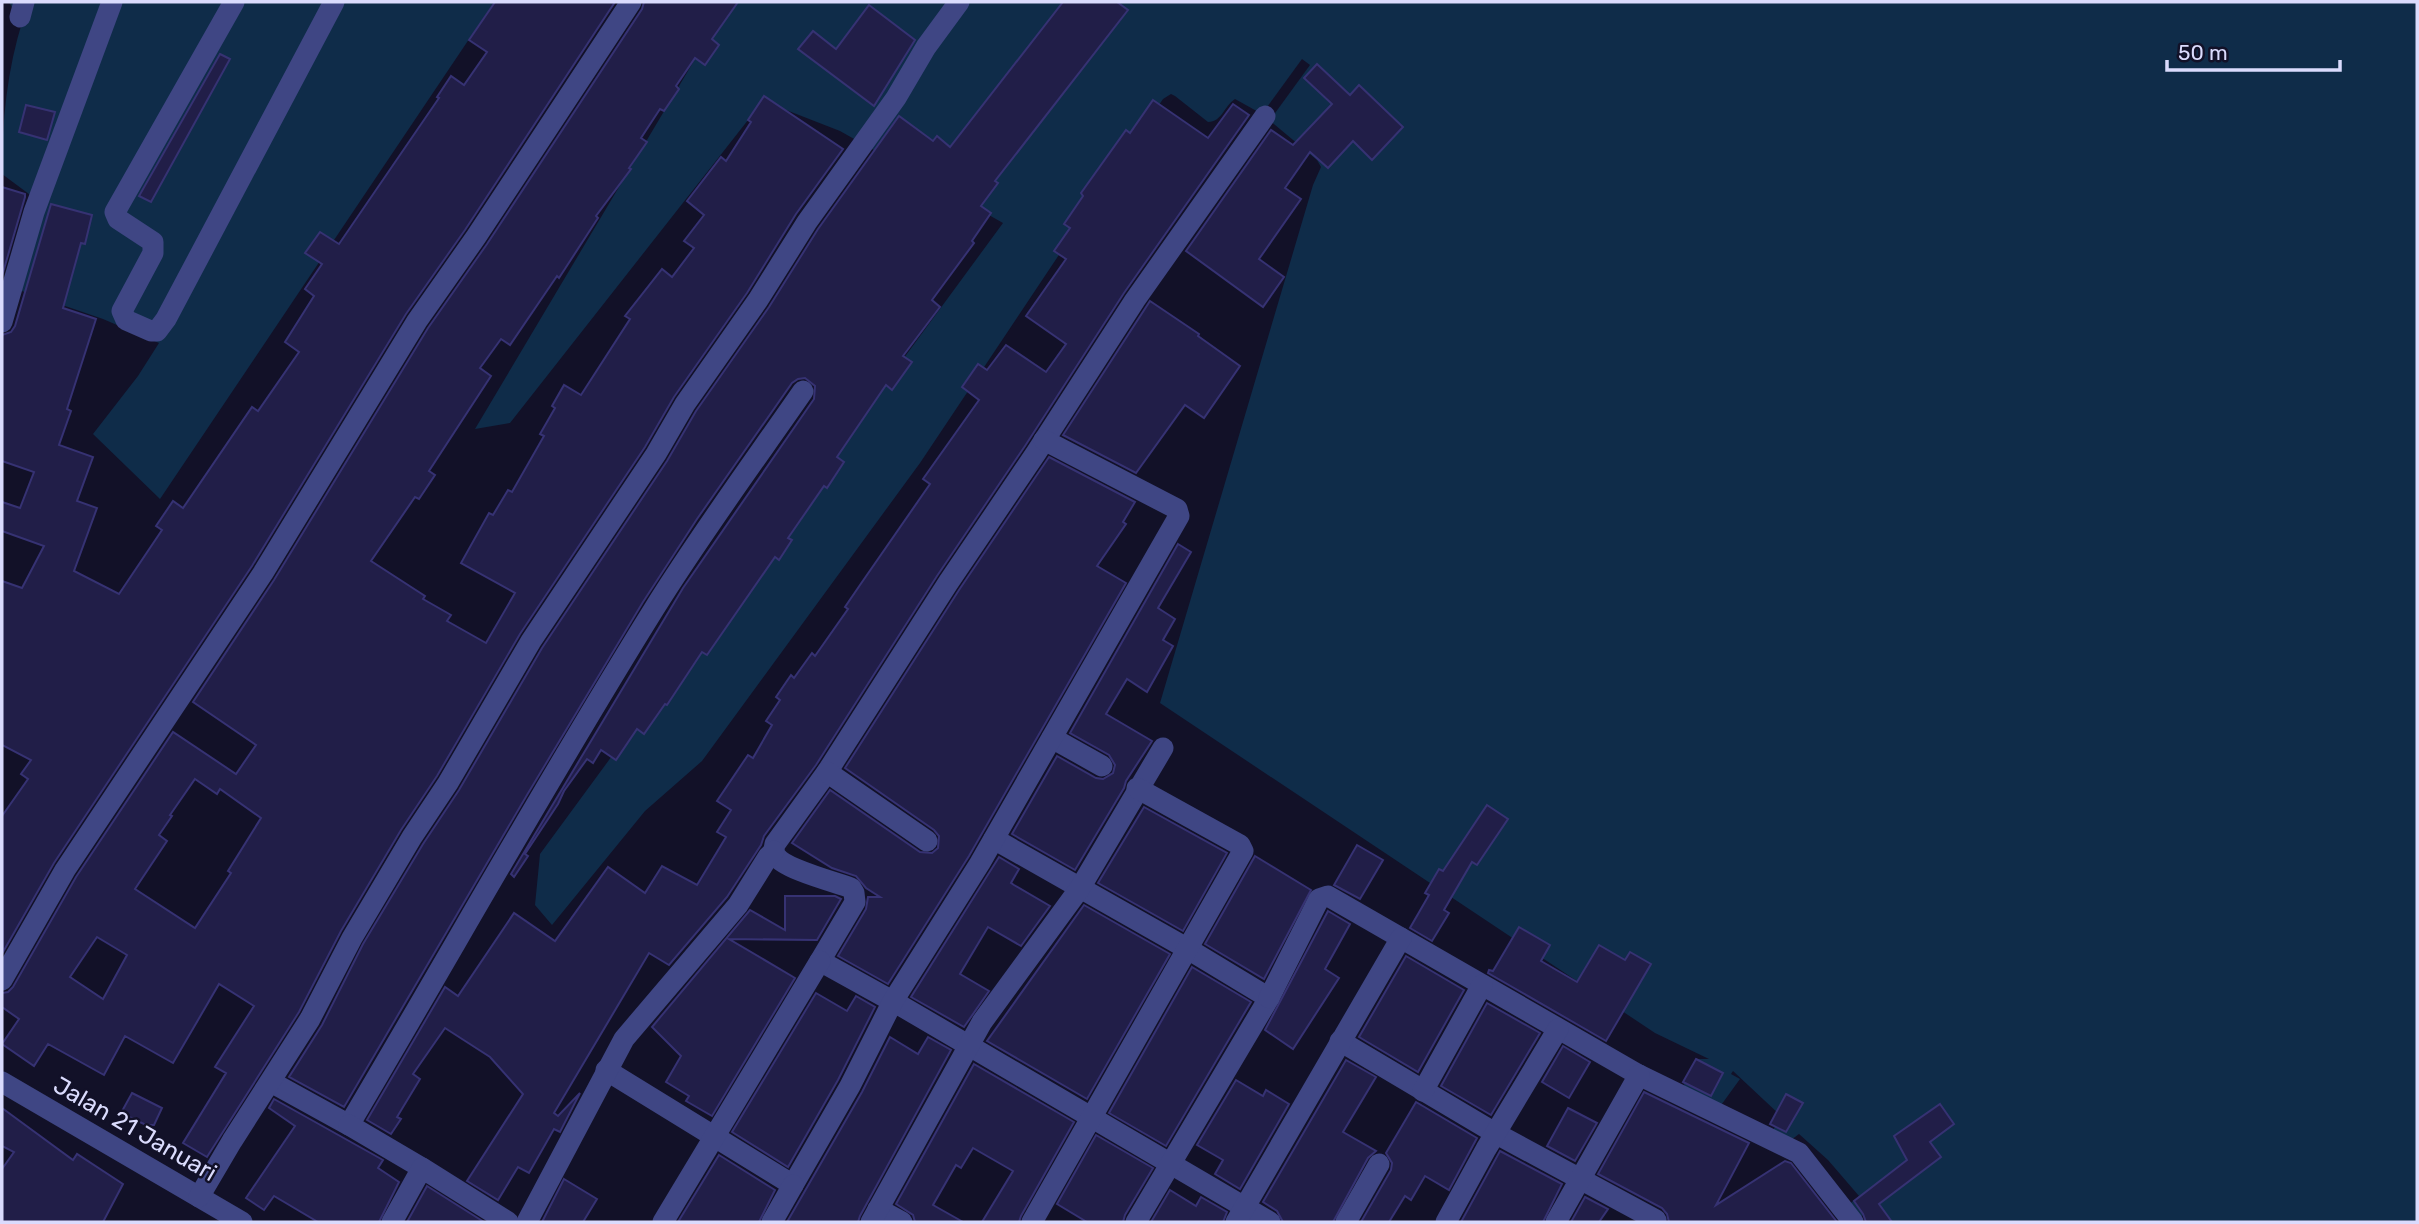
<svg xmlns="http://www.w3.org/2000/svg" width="2419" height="1224" font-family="Rubik,sans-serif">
	<rect width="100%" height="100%" fill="#121128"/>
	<g fill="#0f2c49">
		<path d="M9,2H494L160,499L93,434L138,376L159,343L103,319L10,287L37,200L2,174C2,121 7,70 23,19L16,15Z"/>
		<path d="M729,2H2417V1222H1882L1871,1209L1856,1220L1846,1207L1859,1196L1828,1160L1799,1134L1787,1143L1771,1134L1781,1116L1733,1071L1731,1074L1740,1079L1719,1108L1685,1087L1683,1082L1696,1059H1709L1655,1033L1160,703L1313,185L1321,167L1317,160L1262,114L1235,99C1224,106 1222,122 1208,122L1175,96L1171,94L1163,99L920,463L702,761L645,811L552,925L535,905L540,854L1003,223L840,131L763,101L510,423L475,429Z"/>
	</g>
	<path fill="#121128" d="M1302,59L1310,65L1270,120L1262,114Z"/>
	<g fill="#211e48" stroke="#363273" stroke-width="2" fill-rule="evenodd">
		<path d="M495,2H615L465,230L406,314L252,566L54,863L3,952L2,816L28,779L21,774L31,760L2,745V581L22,588L44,546L2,531V502L20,508L34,472L2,461V335L11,332L15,326L51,204L92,215L85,244L81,243L63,308L96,319L67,409L71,411L59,445L93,457L77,501L97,508L74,571L119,594L162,530L156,526L173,501L183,508L252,407L258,411L299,352L285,342L314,296L305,289L322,264L305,253L320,232L339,244L439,98L437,97L451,76L464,85L487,52L469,40Z"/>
		<path d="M644,2H738L712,39L719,45L705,65L695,58L676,86L679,89L664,111L660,109L641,138L647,142L629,168L631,169L596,216L598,218L559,278L557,276L510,345L501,339L480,368L491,376L429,471L435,475L419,499L415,497L371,561L425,596L423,599L451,615L447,621L486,643L515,593L461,563L489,513L493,515L508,490L512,492L544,436L540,434L555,408L552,406L564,385L581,395L630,319L625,316L662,269L672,277L694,248L684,241L704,215L687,201L721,157L726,161L751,122L748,120L764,96L843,149L796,214L747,293L674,397L645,447L520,634L437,776L401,830L341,931L299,1012L207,1157L183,1143L226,1073L215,1067L254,1006L219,984L173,1063L125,1036L104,1075L48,1044L34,1066L2,1044L19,1019L2,1007V993L8,992L13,987L76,877L173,732L236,774L256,745L193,702L274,580L428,328L487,244L642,9ZM195,779L217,794L220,789L261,818L228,871L231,873L195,928L135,889L167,841L159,835L172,816L170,815ZM97,937L127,955L103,999L70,977Z"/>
		<path d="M1063,2H1117L1128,10L995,181L998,183L981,206L991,213L972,241L974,243L932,300L940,307L903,356L912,362L892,390L886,385L837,457L844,462L827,488L824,486L788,538L792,540L779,560L775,557L707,655L702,652L667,705L665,704L644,734L637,729L616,760L601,750L593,763L587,759L564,791L558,804L525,854L528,856L514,877L511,874L683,588L814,399L815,386L805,378L798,379L792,383L697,519L643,602L527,795L344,1107L289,1077L322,1025L363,944L423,844L459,790L542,648L667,461L696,411L769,307L818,229L899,116L933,141L937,136L950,147Z"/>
		<path d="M869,5L915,40L874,106L798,49L813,31L836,49Z"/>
		<path d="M220,54L230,59L151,202L139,196Z"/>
		<path d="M1317,64L1350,95L1359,85L1403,127L1372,160L1353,141L1328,168L1310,152L1285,188L1301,199L1259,259L1284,277L1263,307L1186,251L1271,130L1293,145L1332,104L1304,78Z"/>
		<path d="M1153,100L1208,138L1233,104L1249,115L1124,293L1025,446L937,576L816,765L764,836L761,845L727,897L669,965L649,953L554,1113L558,1116L580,1093L560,1132L554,1129L529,1173L518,1167L498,1200L467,1181L523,1094L490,1057L445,1028L413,1074L420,1079L397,1117L401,1119L391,1134L367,1120L445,987L458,996L514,913L555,941L608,867L645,893L662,866L697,885L726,837L717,832L731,810L717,801L748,755L753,758L772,725L766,721L780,700L776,697L791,675L794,678L812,653L815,656L848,609L845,607L860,585L930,484L923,479L979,400L962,387L978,364L987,370L1006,345L1046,372L1066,344L1026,316L1066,259L1054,251L1070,228L1064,224L1083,196L1081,193L1126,130L1130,133Z"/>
		<path d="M26,105L55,112L47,140L19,132Z"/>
		<path d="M2,187L25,194V197L2,276Z"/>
		<path d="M1150,301L1199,334L1198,336L1240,366L1204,418L1185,405L1136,473L1063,435Z"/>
		<path d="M1049,457L1135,502L1123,522L1126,524L1097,566L1126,583L969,856L888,984L838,956L866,909L868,897H880L866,888L856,876L832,868L792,843L830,790L920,852L932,853L938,848L939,836L934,830L845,768L959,590Z"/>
		<path d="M1178,544L1191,552L1158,608L1175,619L1163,640L1173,646L1147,692L1127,679L1106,714L1152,741L1126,781L1124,788L1075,870L1012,834L1057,756L1096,778L1103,779L1113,773L1115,765L1109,755L1070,733Z"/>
		<path d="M1487,805L1508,819L1477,865L1472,862L1444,910L1449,913L1432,941L1410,928L1429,895L1425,893L1439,869L1443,871Z"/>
		<path d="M1144,807L1227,853L1183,931L1098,883Z"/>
		<path d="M1357,845L1383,860L1360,899L1334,885Z"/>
		<path d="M1255,856L1311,890L1264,979L1205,944Z"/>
		<path d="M999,857L1019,869L1011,883L1014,885L1050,906L1021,946L988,927L960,974L989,991L964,1027L911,997Z"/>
		<path d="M785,896H835L841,899L817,940L729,939L795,978L712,1116L686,1101L689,1096L666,1082L681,1056L652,1027L750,910L785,930Z"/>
		<path d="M1084,905L1170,954L1087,1099L987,1041Z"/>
		<path d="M1328,911L1350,924L1325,969L1339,978L1293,1049L1265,1030Z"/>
		<path d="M1519,927L1550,945L1541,961L1577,982L1599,945L1625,960L1630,952L1651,964L1606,1041L1488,973L1489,970L1493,971Z"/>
		<path d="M1406,956L1464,990L1418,1072L1359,1037Z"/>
		<path d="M1192,967L1251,1002L1166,1146L1109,1113Z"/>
		<path d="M816,993L847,1011L856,996L875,1007L838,1080L788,1167L732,1132Z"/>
		<path d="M1487,1003L1540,1033L1491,1115L1441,1086Z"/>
		<path d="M890,1037L918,1054L928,1037L951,1050L860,1216L858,1222H787L862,1092Z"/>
		<path d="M1563,1046L1590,1062L1569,1098L1542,1082Z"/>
		<path d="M1696,1059L1723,1073L1711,1096L1683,1082Z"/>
		<path d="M1346,1060L1376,1077L1343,1132L1376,1151L1368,1158L1333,1222H1283L1277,1211L1263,1202Z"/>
		<path d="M974,1064L1074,1122L1021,1216L1019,1222H982L1013,1171L973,1148L961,1168L956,1165L933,1205L963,1222H915L913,1215L896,1204Z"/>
		<path d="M1236,1080L1263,1096L1266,1090L1289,1104L1240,1189L1215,1174L1223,1160L1197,1145Z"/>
		<path d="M1644,1092L1749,1143L1716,1205L1785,1161L1791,1163L1837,1222H1669L1667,1214L1662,1208L1598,1174Z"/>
		<path d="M132,1093L162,1108L154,1125H146L121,1113Z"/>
		<path d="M1786,1094L1803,1103L1786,1132L1770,1124Z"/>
		<path d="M274,1099L383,1160L378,1168L399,1182L379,1222H318L274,1196L264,1210L246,1198L295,1126L269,1108Z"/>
		<path d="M1416,1102L1477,1138L1449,1190L1425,1176L1411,1200L1405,1196L1389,1222H1361L1391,1170L1392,1163L1386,1153Z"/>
		<path d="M1940,1104L1954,1124L1930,1142L1941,1157L1879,1204L1892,1222H1866L1863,1214L1854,1201L1907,1160L1894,1136Z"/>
		<path d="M2,1108L73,1160L77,1154L123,1184L103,1222H2V1169L14,1152L2,1146Z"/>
		<path d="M1568,1108L1597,1123L1575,1161L1547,1146Z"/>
		<path d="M1096,1135L1153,1168L1125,1215L1123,1222H1087L1057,1204Z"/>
		<path d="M1500,1151L1562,1184L1543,1222H1461Z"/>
		<path d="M719,1155L775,1190L759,1222H678Z"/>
		<path d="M564,1179L597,1199L583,1222H542Z"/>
		<path d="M427,1186L484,1222H407Z"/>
		<path d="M1170,1190L1196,1206L1201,1197L1227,1212L1223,1222H1151Z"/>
		<path d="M1585,1197L1608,1209L1599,1222H1571Z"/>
	</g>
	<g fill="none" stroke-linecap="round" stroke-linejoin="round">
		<g stroke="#3f4684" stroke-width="21">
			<path d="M234,2L115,212L118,219L153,242V253L122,311L126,320L151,331H157L166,319L334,2"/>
			<path d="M20,17L24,2"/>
			<path d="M1265,116L1135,300L1036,453L948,583L827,772L775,844C774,849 773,852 776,856C784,869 835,882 851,888L854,893L855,902L820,961L903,1007L1270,1222"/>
			<path d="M2,322L34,212L112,2"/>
			<path d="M1052,738L1102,766"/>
			<path d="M827,772L927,841"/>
			<path d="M994,839L1188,949L1269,998L1136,1222"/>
			<path d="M2,980L65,870L263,573L417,321L476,237L631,2"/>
			<path d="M1269,998L1319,899L1328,896L1639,1075L1799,1153L1853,1222"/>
			<path d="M1340,1041L1495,1133L1656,1220"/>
			<path d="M606,1070L793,1185L850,1086L893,1001L980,863L1179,516L1177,509L1044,440"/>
			<path d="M2,1082L242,1222"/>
			<path d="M271,1082L349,1125C451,953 548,779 654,609C700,535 753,463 803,391"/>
			<path d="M1423,1091L1482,985"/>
			<path d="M349,1125L422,1168"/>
			<path d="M199,1197L232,1141L310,1019L352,938L412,837L448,783L531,641L656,454L685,404L758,300L807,222L896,98L926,47L959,2"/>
			<path d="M878,1209L902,1222"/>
			<path d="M392,1222L422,1168L508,1222"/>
			<path d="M527,1222L624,1039L738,905L768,857L774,851"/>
			<path d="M663,1222L820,961"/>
			<path d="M772,1222L793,1185"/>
			<path d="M871,1222L982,1022L1080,888L1163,748"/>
			<path d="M1032,1222L1243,851L1240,845L1137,788"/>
			<path d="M1236,1222L1401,938"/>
			<path d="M1346,1222L1379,1164"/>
			<path d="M1446,1222L1486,1149L1558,1029"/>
			<path d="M1556,1222L1639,1075"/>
		</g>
	</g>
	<g text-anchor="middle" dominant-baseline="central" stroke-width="5" stroke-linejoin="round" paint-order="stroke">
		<g font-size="24" fill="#dadbfd" stroke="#121128">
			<text transform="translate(135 1129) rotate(30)">Jalan 21 Januari</text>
		</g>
	</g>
	<rect width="2419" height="1224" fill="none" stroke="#dadbfd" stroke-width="7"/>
	<path d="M2167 60v10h173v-10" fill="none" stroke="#dadbfd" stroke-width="3.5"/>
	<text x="2178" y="60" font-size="21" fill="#dadbfd" stroke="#121128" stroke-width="5" paint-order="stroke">50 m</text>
</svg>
